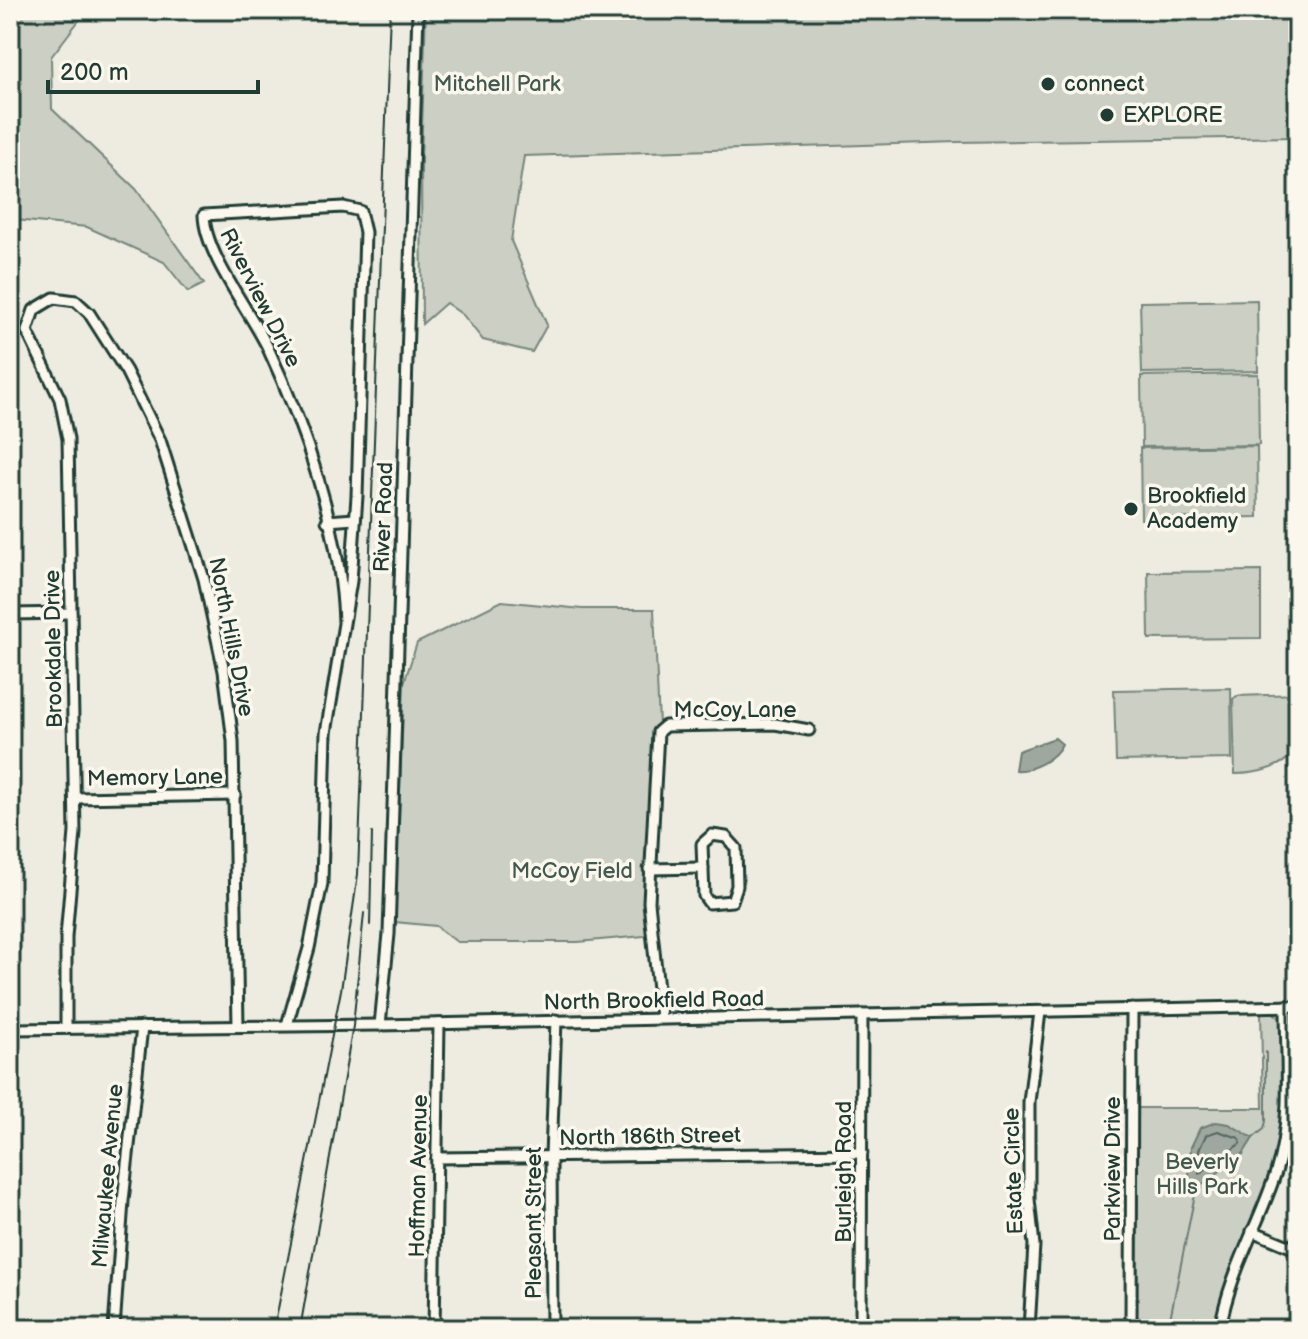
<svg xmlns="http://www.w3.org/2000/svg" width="1308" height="1339" font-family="'Balsamiq Sans',sans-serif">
	<rect width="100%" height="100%" fill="#eeece1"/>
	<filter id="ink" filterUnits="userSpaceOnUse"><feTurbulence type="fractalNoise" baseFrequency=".0125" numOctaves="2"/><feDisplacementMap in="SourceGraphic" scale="16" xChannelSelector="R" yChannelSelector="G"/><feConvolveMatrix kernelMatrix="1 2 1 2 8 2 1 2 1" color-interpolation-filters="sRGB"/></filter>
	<g filter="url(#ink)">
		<g fill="#cbcfc4" stroke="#75867c" stroke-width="2">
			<path d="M10,10H92L84,14L51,57L52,109L136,189L204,284L188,292L164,262L87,227L15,220L10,185Z"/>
			<path d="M426,10H1298V137L958,142L524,156L511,241L547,325L532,352L483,340L463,315L446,303L422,324L421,159Z"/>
			<path d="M1257,300L1258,371L1142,373L1140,302Z"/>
			<path d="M1258,374L1259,445L1142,447L1141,376Z"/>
			<path d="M1257,446L1258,517L1141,519L1140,448Z"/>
			<path d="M1261,571V638L1149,639L1148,572Z"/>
			<path d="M502,601L582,609H654L659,725L654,739L649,934L644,936L578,942H457L436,926L395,922L404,683L417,643Z"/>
			<path d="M1231,688L1232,759L1116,761L1114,690Z"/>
			<path d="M1298,694C1298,709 1303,733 1297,746C1288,768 1255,774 1235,774L1233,699L1237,696Z"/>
			<path d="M1261,1013H1273L1281,1018L1284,1102L1276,1163L1218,1329H1141L1137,1322L1138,1108H1263Z"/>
		</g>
		<g fill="#9fa89f" stroke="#6c7d74" stroke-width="2">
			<path d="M1055,738L1062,744C1055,759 1031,772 1015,770L1018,751Z"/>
			<path d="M1216,1122L1229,1124L1253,1138L1243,1154L1196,1189H1188L1191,1147L1200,1128Z"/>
		</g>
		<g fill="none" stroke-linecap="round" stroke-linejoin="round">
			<path stroke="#52685f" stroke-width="2" d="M1218,1131L1239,1138L1241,1143L1199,1174V1150L1206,1135Z"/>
			<g stroke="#6c7d74" stroke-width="2">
				<path d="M1253,1138L1264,1129L1266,1121V1052"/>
				<path d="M1168,1329L1196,1189"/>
			</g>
			<g stroke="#1f3d34" stroke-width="15">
				<g id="minor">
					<path d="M327,521L355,519"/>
					<path d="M10,614L71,613"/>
					<path d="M75,798L235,795"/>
					<path d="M712,835L726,837L736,848L737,886L732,901L709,903L704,896L702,844Z"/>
					<path d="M649,869L703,868"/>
					<path d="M661,1018L649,902L658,732L665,726L775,724L809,730"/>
					<path d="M287,1025L309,948L322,883L326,733L351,581L357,496L365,232L360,211L343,207L204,215C205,254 248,308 267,346C305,427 341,532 344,622"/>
					<path d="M380,1025L389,934L418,10"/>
					<path d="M66,1028V937L75,832L68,439L60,399L27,331L34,310L54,298L76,301L89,313L126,371L160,440L204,579L224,671L233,741L238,1026"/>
					<path d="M10,1029L380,1025L1298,1006"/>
					<path d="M437,1158L862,1153"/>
					<path d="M1252,1231L1298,1250"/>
					<path d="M114,1329L123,1201L142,1027"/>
					<path d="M434,1329L439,1024"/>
					<path d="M552,1329L551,1156L556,1020"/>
					<path d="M861,1329L862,1015"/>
					<path d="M1029,1329L1034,1245L1029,1199V1102L1040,1012"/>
					<path d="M1131,1329L1132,1009"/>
					<path d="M1220,1329C1229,1273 1259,1225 1276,1172C1293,1118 1286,1062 1286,1006"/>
				</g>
			</g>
			<use href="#minor" stroke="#fbf7ec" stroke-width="9"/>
			<g stroke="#1f3d34" stroke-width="2">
				<path d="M370,925L372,833"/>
				<path d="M274,1329L341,990L358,874L390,10"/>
				<path d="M300,1329L353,1026L364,913"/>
			</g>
		</g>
	</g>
	<g fill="#1f3d34" stroke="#fbf7ec" stroke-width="3">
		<circle cx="1048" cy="84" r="8"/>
		<circle cx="1107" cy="115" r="8"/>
		<circle cx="1131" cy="509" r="8"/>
	</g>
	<g text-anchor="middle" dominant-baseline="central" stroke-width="7" stroke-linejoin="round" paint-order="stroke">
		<g font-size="22" fill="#415a51" stroke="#fbf7ec">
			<text x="497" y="84">Mitchell Park</text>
			<text x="572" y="871">McCoy Field</text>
			<text x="1202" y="1162">Beverly<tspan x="1202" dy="25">Hills Park</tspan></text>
		</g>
		<g font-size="22" fill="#1f3d34" stroke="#fbf7ec" text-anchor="start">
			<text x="1064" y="84">connect</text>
			<text x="1123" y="115">EXPLORE</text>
			<text x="1147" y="496">Brookfield<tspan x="1147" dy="25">Academy</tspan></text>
		</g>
		<g font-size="22" fill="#1f3d34" stroke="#fbf7ec">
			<text transform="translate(260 298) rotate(63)">Riverview Drive</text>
			<text transform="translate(384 517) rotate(-88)">River Road</text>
			<text transform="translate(231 637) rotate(79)">North Hills Drive</text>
			<text transform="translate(54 649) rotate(-91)">Brookdale Drive</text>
			<text x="735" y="710">McCoy Lane</text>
			<text transform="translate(155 778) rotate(-1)">Memory Lane</text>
			<text transform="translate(654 1001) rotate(-1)">North Brookfield Road</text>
			<text transform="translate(650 1137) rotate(-1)">North 186th Street</text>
			<text transform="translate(1113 1169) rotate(-90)">Parkview Drive</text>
			<text transform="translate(1014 1171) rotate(-92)">Estate Circle</text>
			<text transform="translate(844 1172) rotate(-90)">Burleigh Road</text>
			<text transform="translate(108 1176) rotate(-85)">Milwaukee Avenue</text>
			<text transform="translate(419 1176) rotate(-89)">Hoffman Avenue</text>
			<text transform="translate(534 1223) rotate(-90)">Pleasant Street</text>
		</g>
	</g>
	<rect width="1308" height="1339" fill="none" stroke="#fbf7ec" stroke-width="40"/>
	<rect x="20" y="20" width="1268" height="1299" fill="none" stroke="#1f3d34" stroke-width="3" filter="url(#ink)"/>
	<path d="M48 80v12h210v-12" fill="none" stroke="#1f3d34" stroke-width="4"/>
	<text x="60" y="80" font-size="24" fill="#1f3d34" stroke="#fbf7ec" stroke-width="6" paint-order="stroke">200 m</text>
</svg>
